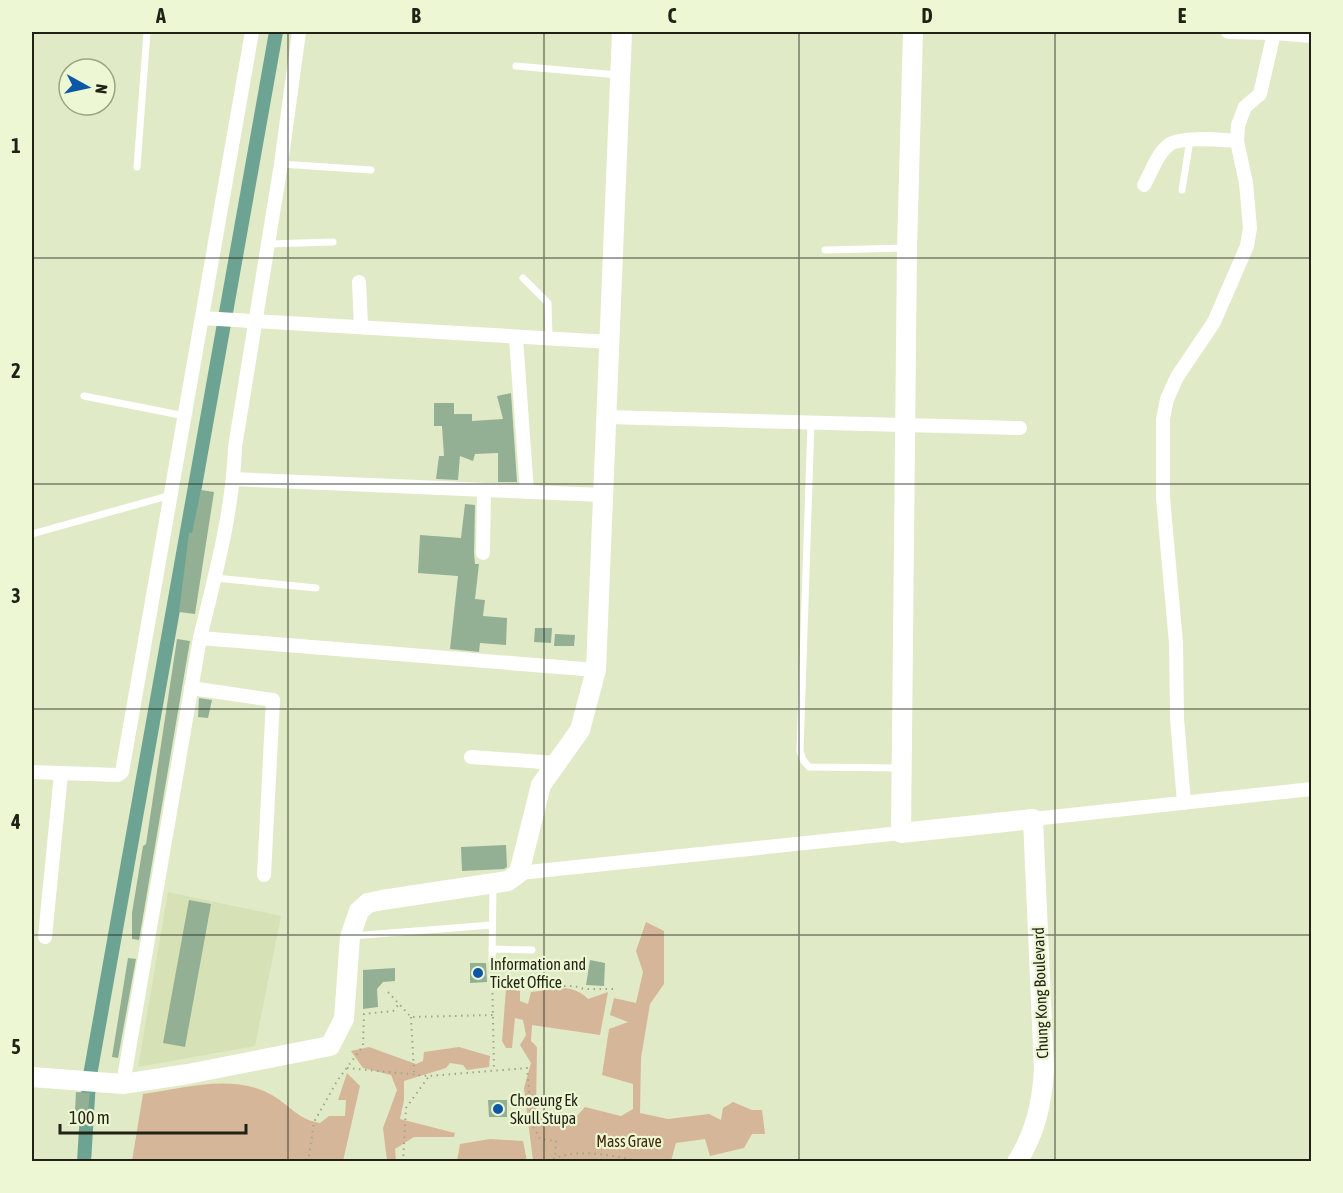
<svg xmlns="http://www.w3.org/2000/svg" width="1343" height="1193" font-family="'Asap Condensed',sans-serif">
	<rect width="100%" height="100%" fill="#e1eac6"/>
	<path fill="#d6e1b5" d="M168,892L281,916L255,1046L138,1067Z"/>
	<g fill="#d6b699">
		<path d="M646,922L664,931V984L650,1004L641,1058L640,1113L668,1119L709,1114L721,1120L723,1108L733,1102L752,1110H762L765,1134H752L744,1148L710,1156L705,1139L676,1143L671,1161H533L524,1088L531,1063L520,1045L526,1035L523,1020L515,1018L512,1048H506L502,1041L506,989L520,991V1001L528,1004L531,992C554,990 571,982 588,999L608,992L600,1035L532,1025L531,1041L537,1047L536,1108L547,1118L576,1117L585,1107L621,1116L633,1109V1084L602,1075L609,1029L628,1022L610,1015L614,998L636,1003L643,972L636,951Z"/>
		<path d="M369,1047L416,1064L423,1061L424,1052L459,1047L490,1056L489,1067L467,1070L463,1065L450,1063L446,1068L404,1081V1100L400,1119L455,1133L454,1137H414L395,1149L396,1161H387L383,1128L397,1090L391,1075L363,1068L351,1051Z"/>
		<path d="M347,1073L360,1086L343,1161H132L143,1094C184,1088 233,1073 272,1095C289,1105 299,1120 320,1123L329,1116H345L346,1100H338Z"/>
		<path d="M490,1139L523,1141L527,1161H457L460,1144Z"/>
	</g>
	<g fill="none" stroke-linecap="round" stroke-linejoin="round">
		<path stroke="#6da393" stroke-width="14" d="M84,1162L89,1081L276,32"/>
	</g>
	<g fill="#93af94">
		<path d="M511,393L517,482H498V453L475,454L473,461L460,456L458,480L436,479L439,456H444L442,426H434V403H454V414H472V421L503,419L497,396Z"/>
		<path d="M201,490L214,492L195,614L179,612L189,533H192Z"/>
		<path d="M465,504L475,505L474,553L475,564H479L475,599L485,600L483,616L507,618L506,645L480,643L479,652L450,649L458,576L418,573L420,535L461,538Z"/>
		<path d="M535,628H552L551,643L534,642Z"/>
		<path d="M555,634L575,635L574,646H554Z"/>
		<path d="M177,639L190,641L139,940L132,939V913L143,846L146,844Z"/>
		<path d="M199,698L212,700L208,718L198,717Z"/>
		<path d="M506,845L507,867L504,869L462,871L461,847Z"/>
		<path d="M189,900L211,904L185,1047L163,1043Z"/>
		<path d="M128,958L136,959L118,1058L112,1057Z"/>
		<path d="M590,960L605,963L604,986L586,985Z"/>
		<path d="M470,963H486L487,982L470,983Z"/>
		<path d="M395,968V981L383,982L377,989L378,1007L363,1009V970Z"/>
		<path d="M76,1092L90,1093L88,1112L75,1111Z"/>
		<path d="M488,1100H507V1117H489Z"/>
	</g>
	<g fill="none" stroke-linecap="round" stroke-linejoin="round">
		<g stroke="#9fa68a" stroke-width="2" stroke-dasharray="1.5 4.5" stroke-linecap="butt">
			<path d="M492,969L494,1071"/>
			<path d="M492,987L574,986L584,989H616"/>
			<path d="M388,992L411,1017L493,1015"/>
			<path d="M411,1017L414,1072"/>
			<path d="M347,1068L429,1076L527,1068L532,1124L540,1139L556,1141L555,1157"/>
			<path d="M308,1162L314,1122L337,1081L363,1046L364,1014L393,1011L399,1004"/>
			<path d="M403,1162L406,1108L429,1076"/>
			<path d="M548,1162C575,1145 615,1157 645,1162"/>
		</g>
		<g stroke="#fff" stroke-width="7">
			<path d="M516,66L618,75"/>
			<path d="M281,164L371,170"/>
			<path d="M137,167L147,32"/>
			<path d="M1182,190L1190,140"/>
			<path d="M268,244L333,242"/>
			<path d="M825,250L905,248"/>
			<path d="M523,278L548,303L549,337"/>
			<path d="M84,396L185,416"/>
			<path d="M811,423L800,751L803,760L809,767L900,768"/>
			<path d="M32,534L171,495"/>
			<path d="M215,578L316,588"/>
			<path d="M351,936L492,925"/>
			<path d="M492,949L532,950"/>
			<path d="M492,960L493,884"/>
		</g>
		<g stroke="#fff" stroke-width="14">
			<path d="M1228,32L1274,33"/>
			<path d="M1144,185C1151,173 1157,153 1170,144C1183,136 1221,140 1237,141"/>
			<path d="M359,282L361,326"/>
			<path d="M202,318L610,342"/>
			<path d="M516,338L527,492"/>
			<path d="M606,417L1020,428"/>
			<path d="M233,479L602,495"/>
			<path d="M483,553L484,490"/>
			<path d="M200,638L596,670"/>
			<path d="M191,688L273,700L264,875"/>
			<path d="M471,757L557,763"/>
			<path d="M32,772L118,775L122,772L252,32"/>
			<path d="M1184,803L1177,718L1176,643L1163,498V419L1167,399L1177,377L1214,322L1247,246L1250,228L1246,183L1237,141L1238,125L1245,107L1260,94L1274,33L1312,36"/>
			<path d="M1033,819L1312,789"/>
			<path d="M519,873L901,833"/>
			<path d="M45,937L61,774"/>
			<path d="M123,1084L200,638C215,576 233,511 235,447L281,164L299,32"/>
		</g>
		<g stroke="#fff" stroke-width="20">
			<path d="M913,32L907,248L901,833L1033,819L1044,1069C1042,1103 1036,1132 1017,1162"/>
			<path d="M32,1077L123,1084L188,1074L330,1046L344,1019L350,937L359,911L368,903L382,900L508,881L519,873L541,785L580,730L596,670L622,32"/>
		</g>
	</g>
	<path fill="none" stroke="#1f2215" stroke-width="1.5" stroke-opacity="0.55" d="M288,32V1162M544,32V1162M799,32V1162M1055,32V1162M32,258H1312M32,484H1312M32,709H1312M32,935H1312"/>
	<g fill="#0c58a7" stroke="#eef7d3" stroke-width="2">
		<circle cx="478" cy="973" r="6"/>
		<circle cx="498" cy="1109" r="6"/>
	</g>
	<g text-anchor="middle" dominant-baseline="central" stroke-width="4.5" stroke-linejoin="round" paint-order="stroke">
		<g font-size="16" fill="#1f2215" stroke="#eef7d3" text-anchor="start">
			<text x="490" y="964">Information and<tspan x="490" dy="18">Ticket Office</tspan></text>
			<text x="510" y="1100">Choeung Ek<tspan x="510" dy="18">Skull Stupa</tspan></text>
		</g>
		<g font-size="16" fill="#1f2215" stroke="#eef7d3">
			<text transform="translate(1040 993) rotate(-92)">Chung Kong Boulevard</text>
		</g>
		<g font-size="16" fill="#442a0f" stroke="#eef7d3">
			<text x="629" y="1141">Mass Grave</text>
		</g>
	</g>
	<rect width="1343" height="1193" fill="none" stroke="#eef7d3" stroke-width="66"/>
	<g transform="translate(87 87) rotate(98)"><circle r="28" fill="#eef7d3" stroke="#9ba287" stroke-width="1.5"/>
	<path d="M0-4.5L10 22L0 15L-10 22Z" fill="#0c58a7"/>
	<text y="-9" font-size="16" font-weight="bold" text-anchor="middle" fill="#1f2215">N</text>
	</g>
	<path d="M60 1124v9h186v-9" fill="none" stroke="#1f2215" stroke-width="3"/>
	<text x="69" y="1124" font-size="18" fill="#1f2215" stroke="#eef7d3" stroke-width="4.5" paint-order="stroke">100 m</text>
	<rect x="33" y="33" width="1277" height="1127" fill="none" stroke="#1f2215" stroke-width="2"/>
	<g font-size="20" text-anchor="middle" font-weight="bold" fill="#1f2215">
		<text x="161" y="23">A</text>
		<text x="416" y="23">B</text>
		<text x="672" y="23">C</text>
		<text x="927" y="23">D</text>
		<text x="1182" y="23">E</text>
		<text x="16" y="153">1</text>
		<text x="16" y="378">2</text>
		<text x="16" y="603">3</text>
		<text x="16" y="829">4</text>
		<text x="16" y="1054">5</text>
	</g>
</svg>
